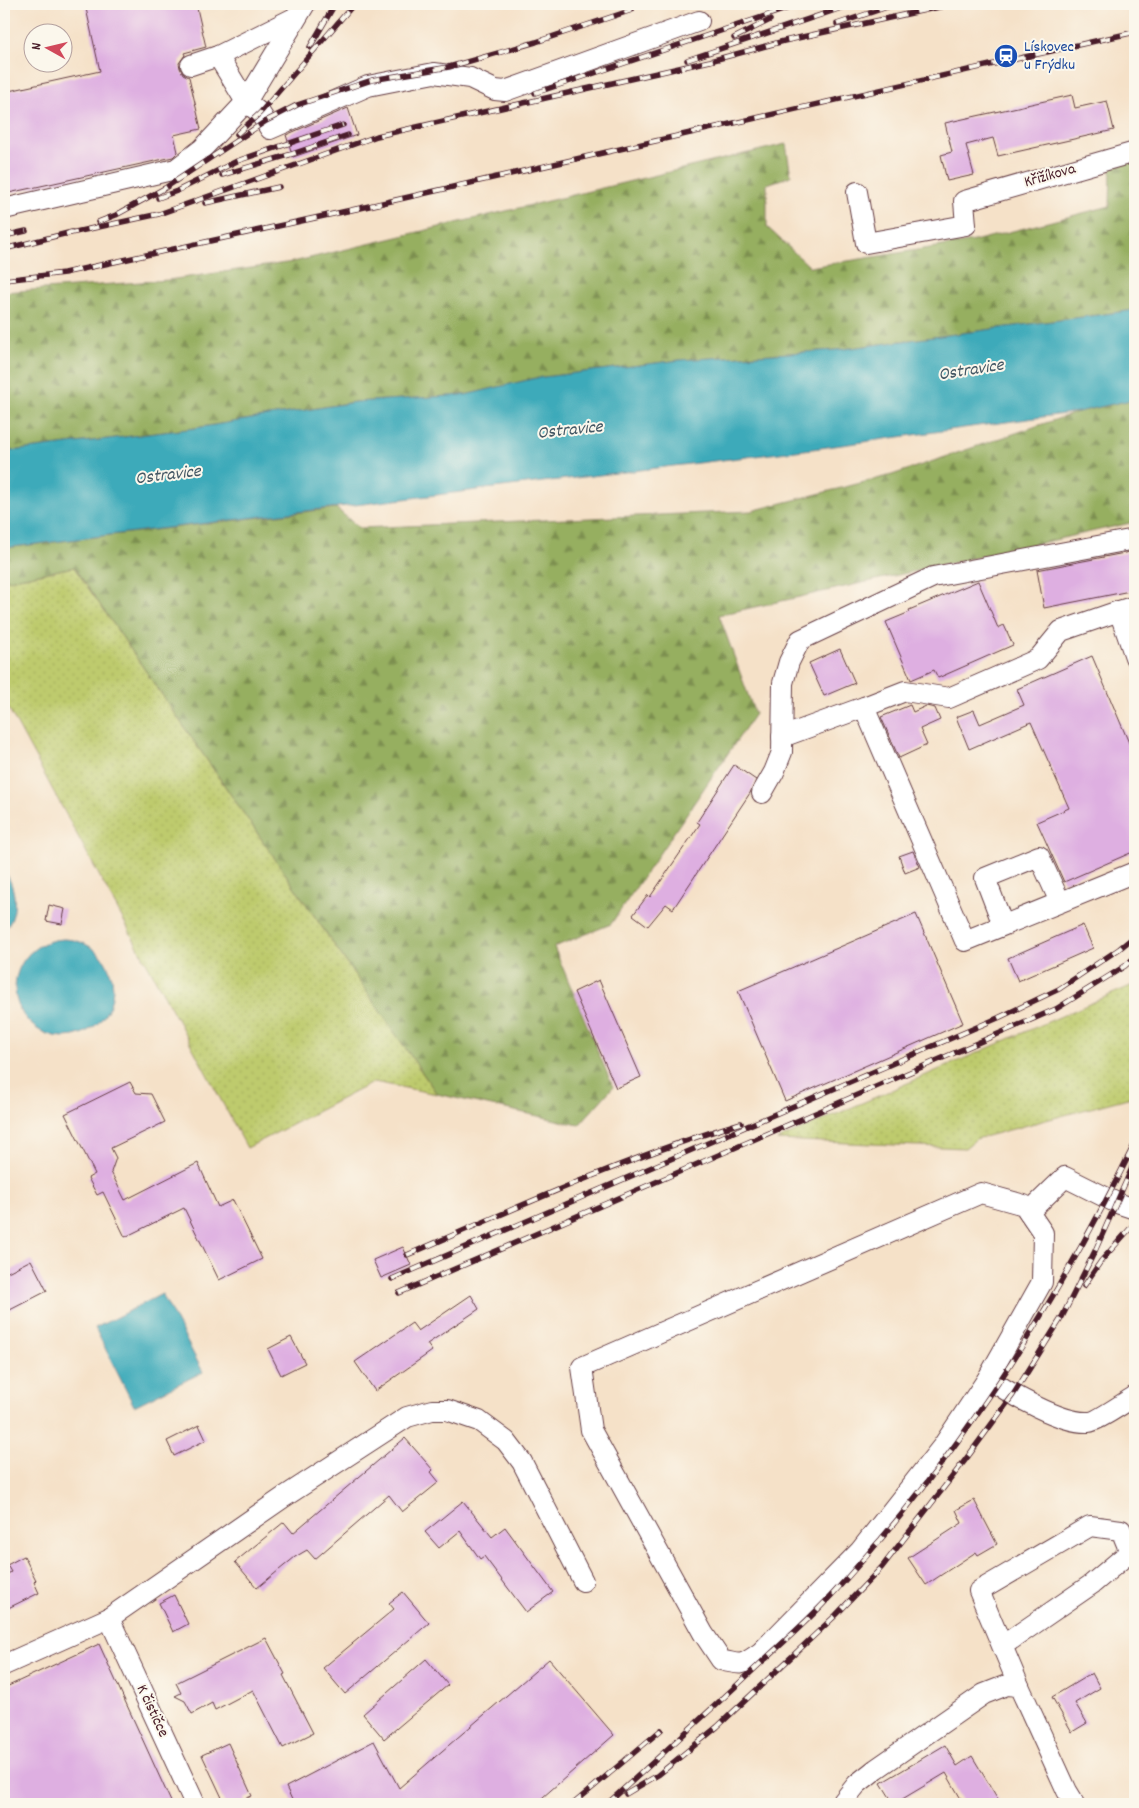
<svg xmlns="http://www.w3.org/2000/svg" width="1139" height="1808" font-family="Dekko,sans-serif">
	<defs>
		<pattern id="grass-dots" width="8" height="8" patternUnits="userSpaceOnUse" patternTransform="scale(1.25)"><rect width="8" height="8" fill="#becb6d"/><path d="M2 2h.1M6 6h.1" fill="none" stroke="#a5ae5f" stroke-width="1.8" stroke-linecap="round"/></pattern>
		<pattern id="forest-firs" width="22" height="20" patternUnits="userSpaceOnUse" patternTransform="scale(1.25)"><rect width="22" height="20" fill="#96af60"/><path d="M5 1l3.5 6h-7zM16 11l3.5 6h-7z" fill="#7c8e4f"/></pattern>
	</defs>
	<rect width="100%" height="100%" fill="#fbf7ec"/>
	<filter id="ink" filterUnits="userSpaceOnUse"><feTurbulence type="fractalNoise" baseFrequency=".02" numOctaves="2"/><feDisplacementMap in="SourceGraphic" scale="10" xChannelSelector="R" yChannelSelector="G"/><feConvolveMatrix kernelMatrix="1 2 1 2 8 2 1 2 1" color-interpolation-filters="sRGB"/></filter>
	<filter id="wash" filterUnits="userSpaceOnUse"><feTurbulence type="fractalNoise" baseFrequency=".0096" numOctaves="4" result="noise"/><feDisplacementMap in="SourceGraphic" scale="20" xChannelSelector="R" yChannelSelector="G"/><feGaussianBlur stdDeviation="1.12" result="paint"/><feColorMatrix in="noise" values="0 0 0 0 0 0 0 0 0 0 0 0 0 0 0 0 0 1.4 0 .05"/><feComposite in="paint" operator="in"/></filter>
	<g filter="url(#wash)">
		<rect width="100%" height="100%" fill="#f5e1c8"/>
		<g fill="url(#grass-dots)" stroke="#84754c">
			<path d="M74,567L437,1094L374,1082L247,1148L4,700V581Z"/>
			<path d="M1135,984V1096L976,1139L965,1148L777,1140Z"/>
		</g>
		<g fill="url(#forest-firs)" stroke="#706746">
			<path d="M786,144L791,176L767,184V227L810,267L974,241L1110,206L1111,167L1135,161V310L836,350L680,360L536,378L465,395L355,402L196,428L4,452V292L168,280L293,262Z"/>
			<path d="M1135,399V522L719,615L755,714L611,924L554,947L613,1087L579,1125L437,1094L74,567L4,581V548L336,508L359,528L751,511L892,475L1078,412Z"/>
		</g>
		<g fill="#3caaba" stroke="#436472">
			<path d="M1135,310V399L1078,412L820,448L4,548V452L196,428L355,402L465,395L536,378L680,360L836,350Z"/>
			<path d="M4,870C16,887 20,914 4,931Z"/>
			<circle cx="64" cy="988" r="49"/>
			<path d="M162,1294L203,1372L134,1406L95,1328Z"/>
		</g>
		<g id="blocks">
			<g fill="#deafe1">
				<path d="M85,4H196L206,47L184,53L185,55L179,63L180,68L183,74L189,77L201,129L174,135L178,152L173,157L4,194V92L100,71Z"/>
				<path d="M1072,95L1075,108L1107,101L1114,130L998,156L993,138L966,145L974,175L947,181L941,155L952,152L945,123Z"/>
				<path d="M348,108L357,135L293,157L286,135Z"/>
				<path d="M1135,551V590L1044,608L1037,570Z"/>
				<path d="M978,581L998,628L1004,625L1013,645L938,678L934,670L911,680L886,622L910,612L909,610Z"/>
				<path d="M840,649L855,683L824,696L809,663Z"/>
				<path d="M1092,656L1135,757V851L1064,882L1037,822L1069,808L1031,722L969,749L956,717L974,710L980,724L1024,705L1017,689Z"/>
				<path d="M910,705L913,712L926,706L935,708L940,720L920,729L927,745L899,758L881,717Z"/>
				<path d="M734,765L756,780L750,793L673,909L666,904L648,926L633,915L648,895L650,897L700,824L697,822Z"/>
				<path d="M913,851L920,867L905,873L899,856Z"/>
				<path d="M49,905L65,909L62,924L46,921Z"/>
				<path d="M916,914L963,1023L785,1101L738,991Z"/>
				<path d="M1083,925L1093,948L1018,981L1008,958Z"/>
				<path d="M599,980L641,1077L616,1088L574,992Z"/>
				<path d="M130,1082L136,1093L151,1094L165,1122L111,1148L116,1158L111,1172L125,1200L198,1163L218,1207L233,1200L262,1259L219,1280L184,1208L125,1237L103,1192L97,1195L88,1178L95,1174L65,1114Z"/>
				<path d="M403,1247L411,1265L381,1278L373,1260Z"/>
				<path d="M31,1260L47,1291L4,1313V1274Z"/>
				<path d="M471,1295L479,1309L427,1344L432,1351L375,1391L355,1362L412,1323L418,1331Z"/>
				<path d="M291,1337L305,1363L281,1375L268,1349Z"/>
				<path d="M199,1425L206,1440L174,1456L167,1441Z"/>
				<path d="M405,1438L433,1470L431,1472L439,1482L402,1512L389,1495L315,1559L307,1550L295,1557L257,1588L235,1562L284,1522L293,1533Z"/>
				<path d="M974,1500L997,1544L978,1555L976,1552L926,1585L908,1558L962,1523L956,1510Z"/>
				<path d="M463,1501L492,1537L505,1527L553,1592L526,1612L484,1556L480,1559L460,1531L439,1548L425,1532Z"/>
				<path d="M24,1556L36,1580L34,1582L39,1593L4,1610V1576L11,1572L7,1565Z"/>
				<path d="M403,1592L429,1623L345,1694L323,1668L394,1609L389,1603Z"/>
				<path d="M174,1595L188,1624L173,1632L159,1603Z"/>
				<path d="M266,1638L285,1674L283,1675L313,1733L283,1748L253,1690L215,1710L212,1703L192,1714L185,1701L175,1696L181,1693L176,1683Z"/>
				<path d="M99,1644L172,1804H4V1688Z"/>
				<path d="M426,1659L448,1685L384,1739L363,1714Z"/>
				<path d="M549,1659L614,1735L535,1804H294L286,1787L374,1741L399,1788Z"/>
				<path d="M1092,1673L1100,1688L1075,1703L1087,1723L1072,1732L1052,1697Z"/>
				<path d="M228,1743L252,1796L244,1799L246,1804H225L202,1755Z"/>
				<path d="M945,1745L957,1766L972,1756L1001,1804H964L946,1773L894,1804L881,1783Z"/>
			</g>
		</g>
	</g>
	<g filter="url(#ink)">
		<use href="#blocks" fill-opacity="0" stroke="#643c43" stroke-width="1"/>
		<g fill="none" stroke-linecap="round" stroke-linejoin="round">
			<g stroke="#643c43" stroke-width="22">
				<g id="minor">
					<path d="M218,56L246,102L260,113L270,129L368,86L434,73L470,78L495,90L505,91L699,21"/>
					<path d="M191,65L218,56L296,17"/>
					<path d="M857,192L866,243L966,225L964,201L1135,152"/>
					<path d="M4,209L176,169L202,149L246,102L305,4"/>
					<path d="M1135,606L1119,611L1135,657"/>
					<path d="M864,707L905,691L949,698L1038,659L1061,631L1119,611"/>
					<path d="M782,737L864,707L965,941L1135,872"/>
					<path d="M762,793L774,772L782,752L783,683L789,662L800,640L933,577L1135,539"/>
					<path d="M1003,925L985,878L1039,856L1060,902"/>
					<path d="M981,1193L1024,1205L1043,1233L1042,1282L988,1378L942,1447L860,1551L761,1652C742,1665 743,1666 721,1660L703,1633L591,1430L582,1367Z"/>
					<path d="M1029,1212L1065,1177L1117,1203L1135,1209"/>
					<path d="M988,1378C1010,1394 1062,1424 1089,1422C1096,1422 1127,1401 1135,1396"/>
					<path d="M109,1618L195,1804"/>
					<path d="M1002,1646L1092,1584L1130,1552L1121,1530L1090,1526L979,1591L1019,1686"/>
					<path d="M4,1665L109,1618L284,1497L407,1417L432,1410H447L479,1421L506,1441L522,1462L583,1581"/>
					<path d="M841,1804L857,1784L876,1769L984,1694L1007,1685L1019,1686L1067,1791L1075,1804"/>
				</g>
			</g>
			<use href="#minor" stroke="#fff" stroke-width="20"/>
			<g stroke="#4a1f2b" stroke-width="5.5">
				<g id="rail">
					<path d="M837,24L896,4"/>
					<path d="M734,38L770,20"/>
					<path d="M310,47L335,4"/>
					<path d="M687,60L853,4"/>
					<path d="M535,93L801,4"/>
					<path d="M237,134L260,113L354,4"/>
					<path d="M222,175L292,154L348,135"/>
					<path d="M158,198L177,191L237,161L343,125"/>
					<path d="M205,203L279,187"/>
					<path d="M98,222L116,215L165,188L266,121L297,105L372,80L449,67L536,42L632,10"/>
					<path d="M66,234L159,214L377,136L710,61L784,41L953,4"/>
					<path d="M4,236L26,231"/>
					<path d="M4,249L72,232"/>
					<path d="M4,280L64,273L356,209L1135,32"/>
					<path d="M407,1255C517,1208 626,1157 741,1123"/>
					<path d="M392,1279L998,1018L1059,989L1119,949L1135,936"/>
					<path d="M1084,1286L1101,1261L1135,1223"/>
					<path d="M399,1293L1056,1009L1125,966L1135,957"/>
					<path d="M626,1794L658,1775L717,1727L836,1615L882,1567L966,1459L1013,1395L1062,1317L1095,1251L1135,1161"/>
					<path d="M573,1804L661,1730"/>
					<path d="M607,1804C660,1756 713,1708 765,1659C785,1641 805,1623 824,1603C844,1583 862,1560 881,1539C983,1419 1066,1284 1135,1143"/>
				</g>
			</g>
			<use href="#rail" stroke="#fbf7ec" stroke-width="4" stroke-dasharray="11" stroke-linecap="butt"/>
		</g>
	</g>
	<defs>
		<g id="station-disc" transform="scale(1.25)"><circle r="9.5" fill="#1a4fb4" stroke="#fbf7ec"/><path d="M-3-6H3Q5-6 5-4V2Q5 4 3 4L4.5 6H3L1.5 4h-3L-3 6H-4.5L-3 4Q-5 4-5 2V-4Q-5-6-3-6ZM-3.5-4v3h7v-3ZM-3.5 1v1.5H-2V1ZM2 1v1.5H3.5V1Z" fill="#fff"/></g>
	</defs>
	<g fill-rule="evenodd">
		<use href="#station-disc" x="1006" y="56"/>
	</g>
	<g text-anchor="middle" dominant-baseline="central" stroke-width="4" stroke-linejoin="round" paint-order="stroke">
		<g font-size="16" fill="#164399" stroke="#fbf7ec" text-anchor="start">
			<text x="1024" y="47">Lískovec<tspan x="1024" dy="18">u Frýdku</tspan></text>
		</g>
		<g font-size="16" fill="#4a1f2b" stroke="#fbf7ec">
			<text transform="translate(1050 176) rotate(-16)">Křižíkova</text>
			<text transform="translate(152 1711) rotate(65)">K čističce</text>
		</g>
		<g font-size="18" font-style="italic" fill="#445764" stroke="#fbf7ec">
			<text transform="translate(971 371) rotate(-9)">Ostravice</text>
			<text transform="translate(570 431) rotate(-6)">Ostravice</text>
			<text transform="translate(168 476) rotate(-7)">Ostravice</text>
		</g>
	</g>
	<rect width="1139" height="1808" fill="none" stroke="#fbf7ec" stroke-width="20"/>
	<g transform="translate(48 48) rotate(278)"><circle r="24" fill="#fbf7ec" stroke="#b4a19f"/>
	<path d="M0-4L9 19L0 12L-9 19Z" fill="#d1495b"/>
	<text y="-8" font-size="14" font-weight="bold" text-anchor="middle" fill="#4a1f2b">N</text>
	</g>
</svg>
